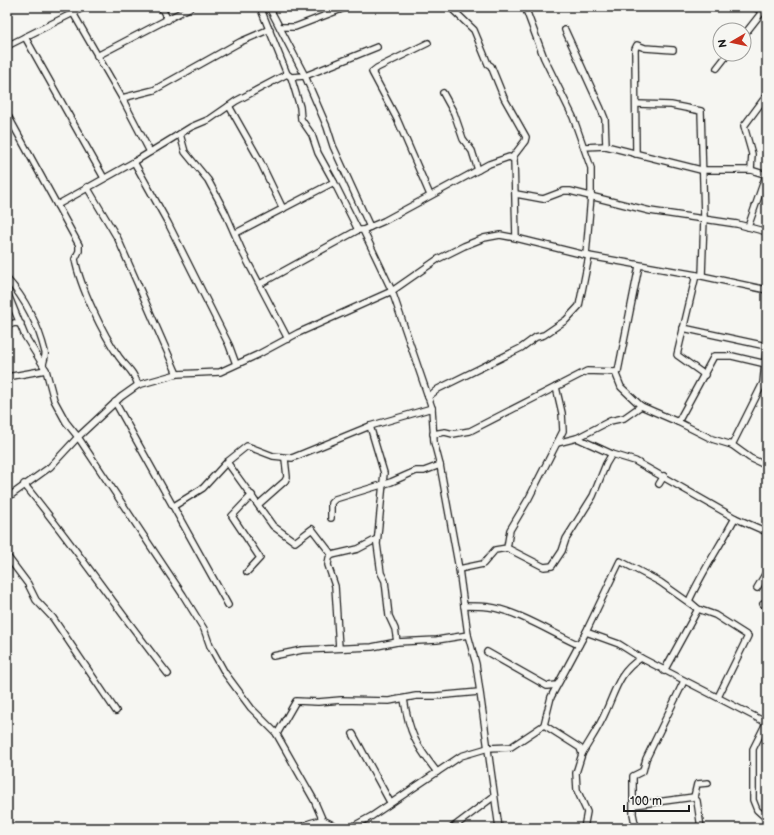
<svg xmlns="http://www.w3.org/2000/svg" width="774" height="835" font-family="'Balsamiq Sans',sans-serif">
	<rect width="100%" height="100%" fill="#f6f6f2"/>
	<filter id="ink" filterUnits="userSpaceOnUse"><feTurbulence type="fractalNoise" baseFrequency=".025" numOctaves="2"/><feDisplacementMap in="SourceGraphic" scale="8" xChannelSelector="R" yChannelSelector="G"/><feConvolveMatrix kernelMatrix="1 2 1 2 8 2 1 2 1" color-interpolation-filters="sRGB"/></filter>
	<g filter="url(#ink)">
		<g fill="none" stroke-linecap="round" stroke-linejoin="round">
			<g stroke="#1c1c1c" stroke-width="8">
				<g id="minor">
					<path d="M161,7L168,20"/>
					<path d="M260,7L287,74L291,77L300,107L301,119L312,135L318,153L334,182L358,230H363L392,291L432,408L434,442L440,465L459,569L468,635L476,664L499,828"/>
					<path d="M269,7L305,76L327,127L333,146L370,227"/>
					<path d="M450,7L474,30L488,64L491,66L504,98L526,137L525,141L512,158"/>
					<path d="M525,7L544,58L573,117L591,168V196L586,255"/>
					<path d="M755,7L762,12"/>
					<path d="M73,13L84,7"/>
					<path d="M280,27H295L347,7"/>
					<path d="M565,30L601,109L605,119L606,146"/>
					<path d="M744,35L766,7"/>
					<path d="M25,37L104,178"/>
					<path d="M428,43L377,68L372,72L397,119L430,195"/>
					<path d="M7,46L73,13L122,98L150,152"/>
					<path d="M97,56L191,7"/>
					<path d="M717,68L728,54"/>
					<path d="M291,77L305,76L377,47"/>
					<path d="M443,93L454,113L463,139L472,151L478,170"/>
					<path d="M122,98L154,90L240,42L270,29"/>
					<path d="M637,104L671,105L701,111L704,218L702,276"/>
					<path d="M229,106L259,159L283,209"/>
					<path d="M7,114L79,245V251L75,259C80,287 103,334 119,357C127,368 133,370 138,385"/>
					<path d="M180,134L185,152L208,180L225,212L243,253L288,339"/>
					<path d="M584,147L606,146L701,170H751L767,175"/>
					<path d="M636,154L635,49L637,45L645,48L673,50"/>
					<path d="M134,162L168,223L229,345L236,364"/>
					<path d="M751,170L752,154L744,126L767,95"/>
					<path d="M87,187L118,239L177,374"/>
					<path d="M516,194L543,199L564,191H570L650,211L737,224L767,232"/>
					<path d="M57,205L134,162L191,127L210,119L236,101L287,74"/>
					<path d="M748,227L766,175"/>
					<path d="M363,230L384,221L489,164L509,157L514,159L516,238"/>
					<path d="M236,233L334,182"/>
					<path d="M696,275L677,355L705,375"/>
					<path d="M7,279C25,298 39,327 45,352C46,355 44,360 43,364"/>
					<path d="M260,284L358,230"/>
					<path d="M7,292L25,336L46,370L54,400L66,422L78,437L183,595L204,629L210,646L225,673L251,708L276,733L314,800L326,828"/>
					<path d="M7,325L15,323L21,324"/>
					<path d="M683,328L766,346"/>
					<path d="M615,372L621,387L641,406L678,422L712,439L732,445L763,383L767,342"/>
					<path d="M7,377L46,370"/>
					<path d="M428,397L438,389L521,348L536,337L544,335L566,320L579,306L589,256"/>
					<path d="M115,402L228,605"/>
					<path d="M678,422L714,356H732L766,364"/>
					<path d="M370,426L384,473L377,544L381,573L385,581L389,616L395,629L397,642"/>
					<path d="M433,434L445,432L453,434L470,431L587,371L615,372L618,371L639,266"/>
					<path d="M577,438L610,421L624,418L641,406"/>
					<path d="M557,443L577,438L612,454L635,461L735,518L767,532"/>
					<path d="M732,445L750,458L767,466"/>
					<path d="M227,462L273,526L295,542L312,529L332,555"/>
					<path d="M24,484C74,545 119,612 168,674"/>
					<path d="M659,484L664,476"/>
					<path d="M7,498L50,467L78,437L121,397L138,385L177,374L220,372L257,355L298,333L392,291L438,259L464,246L484,238L500,235L516,238L589,256L702,276L767,290"/>
					<path d="M259,504L285,481L287,477L285,459"/>
					<path d="M174,506L203,488L227,462L247,446L273,456L292,458L370,426L432,408"/>
					<path d="M331,518V503L335,499L391,482L416,471H424L440,465"/>
					<path d="M507,548L544,567L552,566L562,551L566,539L593,496L606,464L612,454"/>
					<path d="M7,556L28,584L36,600L53,618L116,711"/>
					<path d="M459,569L483,564L495,550L507,548L510,530L529,498L563,431L562,413L556,387"/>
					<path d="M247,572L260,558L232,516L252,495"/>
					<path d="M757,588L767,571"/>
					<path d="M763,604L767,602"/>
					<path d="M464,606C472,606 481,606 489,607C518,611 552,633 579,645"/>
					<path d="M586,632L620,561L660,582L698,609L664,671"/>
					<path d="M339,648L335,586L328,565L329,558L332,555L358,549L377,539"/>
					<path d="M487,652L547,686L557,685"/>
					<path d="M273,656L302,650L372,647L397,642L437,640L468,635"/>
					<path d="M718,697L748,636L715,615L698,609L689,601C702,572 720,546 735,518"/>
					<path d="M404,699C409,733 416,745 437,772"/>
					<path d="M766,723L753,749V800L757,810L767,819"/>
					<path d="M544,725L580,748L582,754L576,773L577,790L587,812L584,828"/>
					<path d="M277,734L296,701L318,702L341,700L389,701L416,696H435L479,692"/>
					<path d="M353,734L390,802"/>
					<path d="M582,754C590,740 600,726 606,711C616,689 619,672 641,658L767,723"/>
					<path d="M694,797L697,784L708,783"/>
					<path d="M634,805L694,797L697,801L701,828"/>
					<path d="M321,819L339,828"/>
					<path d="M301,828L310,823L321,820"/>
					<path d="M350,828L372,816L461,756L488,748L511,747L544,725L551,697L586,632L619,644L641,658"/>
					<path d="M452,828L493,797"/>
					<path d="M636,828L633,814V776L643,771L646,759L684,681"/>
				</g>
			</g>
			<use href="#minor" stroke="#f6f6f2" stroke-width="5.5"/>
		</g>
	</g>
	<rect width="774" height="835" fill="none" stroke="#f6f6f2" stroke-width="24"/>
	<rect x="12" y="12" width="750" height="811" fill="none" stroke="#1c1c1c" stroke-width="1.5" filter="url(#ink)"/>
	<g transform="translate(732 42) rotate(261)"><circle r="19" fill="#f6f6f2" stroke="#9f9f9c"/>
	<path d="M0-3L7 15L0 10L-7 15Z" fill="#c8321e"/>
	<text y="-6" font-size="11" font-weight="bold" text-anchor="middle" fill="#1c1c1c">N</text>
	</g>
	<path d="M624 805v6h65v-6" fill="none" stroke="#1c1c1c" stroke-width="2"/>
	<text x="630" y="805" font-size="12" fill="#1c1c1c" stroke="#f6f6f2" stroke-width="3" paint-order="stroke">100 m</text>
</svg>
